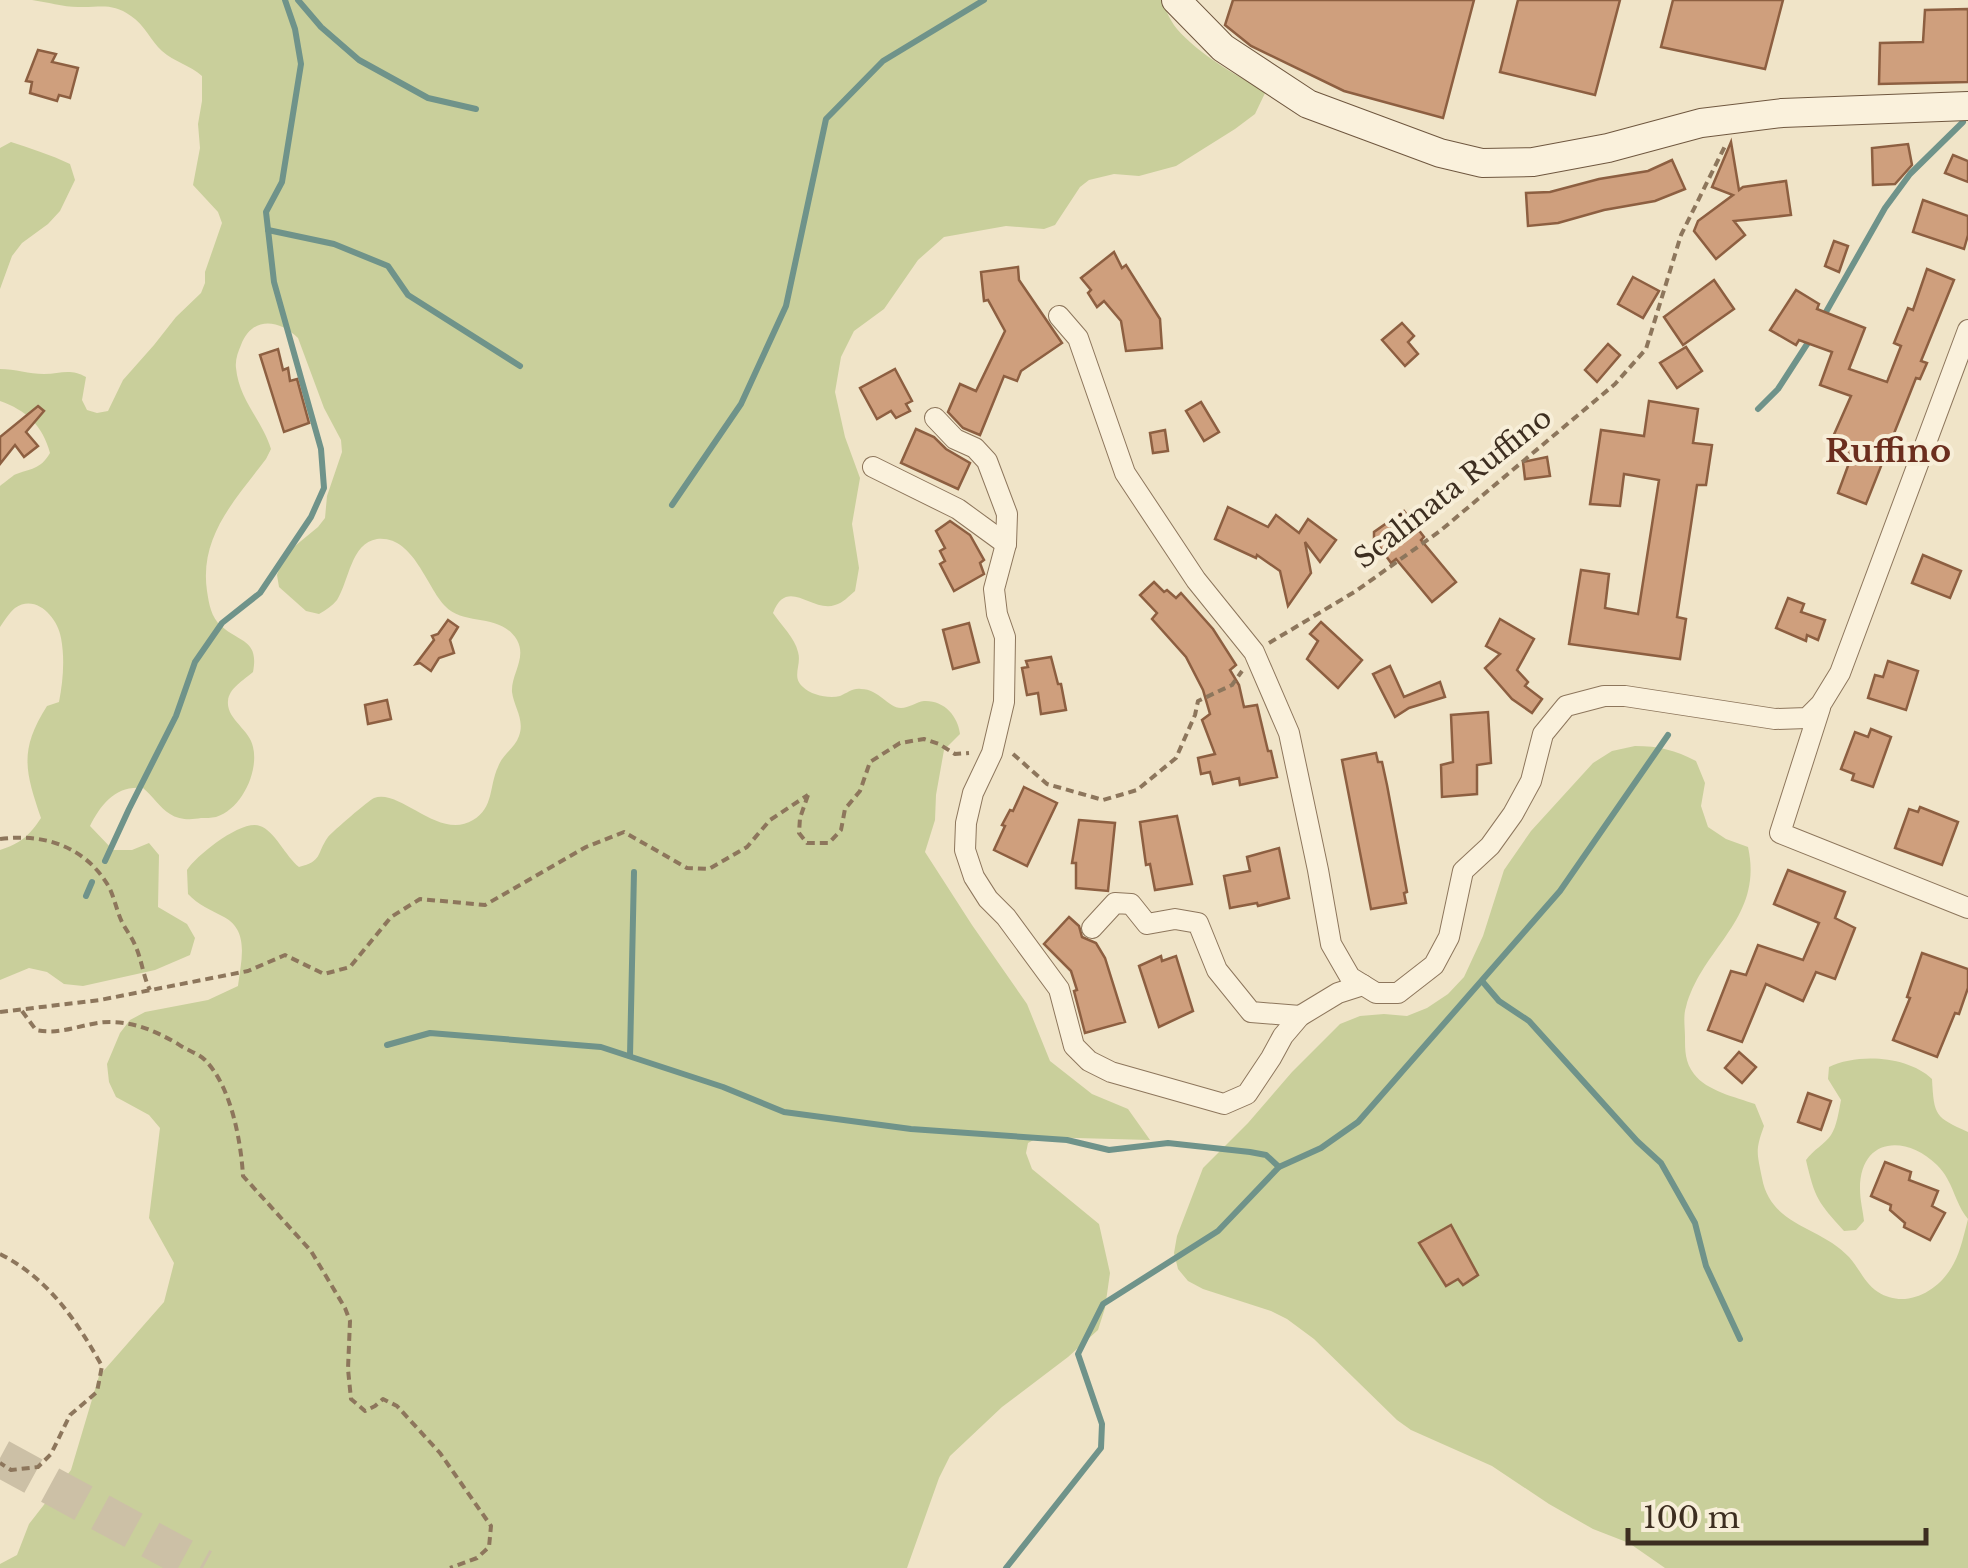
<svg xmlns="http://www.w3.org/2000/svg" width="1968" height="1568" font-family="'Libre Baskerville',serif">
	<rect width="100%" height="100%" fill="#f0e4c8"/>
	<g fill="#c9cf9b">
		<path d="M32,0H1161C1166,9 1170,21 1177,29C1199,54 1236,76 1266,91L1255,114L1235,129L1176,166L1139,176L1114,174L1089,180L1080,187L1055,225L1044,229L1006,226L944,237L918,260L884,309L854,331L841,357L835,392L845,437L860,478L852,524L859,568L855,591C849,596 843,603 835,605C812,613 787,576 773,613C781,625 795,638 798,652C802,665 791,677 803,687C811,695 829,699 840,696C848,693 852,688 861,689C879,689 888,708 901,708C909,708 916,702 924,701C944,700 958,716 960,734L944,750L936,795L935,820L925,852L972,925L1027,1004L1050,1061L1092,1094L1128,1109L1150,1140L1039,1137L1028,1143L1026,1153L1032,1169L1099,1224L1110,1273L1105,1308L1098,1330L1068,1357L1002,1407L950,1456L939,1478L907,1568H0V1564L17,1555L29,1524L71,1470L99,1376L164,1302L174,1263L149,1218L160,1128L149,1115L116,1097L109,1082L107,1064L120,1033L130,1020L145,1012L208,1000L238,986C241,961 250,931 224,917C211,910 198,905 188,894L187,870C197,855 242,819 260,826C274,830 286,857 299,867C323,861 316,854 328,837C332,832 369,800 374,798C400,788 439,841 473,820C494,808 489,786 498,767C502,755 515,748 519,736C525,720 514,707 512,692C511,674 527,658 517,640C500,612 465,627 445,606C426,586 413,535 377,539C351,543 349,581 337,600C332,606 326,610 319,614L306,611L279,587L277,575L284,555L318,527L325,518L327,496L342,452L341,440L324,408L298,338C279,319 252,316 241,345C238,352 235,360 236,368C239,400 262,420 271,449L266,459C236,499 199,536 207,591C209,604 211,617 221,626C241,643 259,640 253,672C244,680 229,688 228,701C226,719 250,730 253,747C259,771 242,809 216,817C211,818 206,818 201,818C191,820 179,820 170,814C160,808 152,795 143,788C116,785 101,804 90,826L113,850H132L149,843L159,855L158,907L187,924L195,938L190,955L155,970L83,986L64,984L47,972L29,968L0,980V850C20,844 30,835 41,818C25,771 19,750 47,706L59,702C63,681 65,659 61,638C58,618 36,593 15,608C9,613 4,621 0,627V486C2,484 12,477 14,475C31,468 40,470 50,453C43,426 26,410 0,401V369C15,369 29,374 44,374C60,374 70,368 86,377L82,400L87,410L97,413L108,411L123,380L154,345L176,317L201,293L205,283V272L222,223L218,212L193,185L200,148L198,124L202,101V76C190,65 174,62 162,51C151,41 144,24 131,16C111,2 100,8 78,7C63,7 47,2 32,0Z"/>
		<path d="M11,142C30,148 51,155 70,164L75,180L60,211L48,224L22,243L12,256L0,289V148Z"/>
		<path d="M1635,746C1659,746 1675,750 1696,761L1705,783L1701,806L1708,827L1726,839L1748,847C1764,919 1702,947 1686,1007C1683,1016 1685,1028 1685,1037C1685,1051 1685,1062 1694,1074C1707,1091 1735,1097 1755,1104L1764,1126C1755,1151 1757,1152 1762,1178C1771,1227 1821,1226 1849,1257C1860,1269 1864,1283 1878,1292C1906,1310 1940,1291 1954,1263C1961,1250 1964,1234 1968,1219C1954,1202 1954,1182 1937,1165C1905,1134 1860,1138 1860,1189C1860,1200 1863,1211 1864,1221L1856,1230L1844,1231C1818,1202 1815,1199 1806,1160C1813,1150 1825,1144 1831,1135C1837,1126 1839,1110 1841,1100L1828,1079L1829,1067C1858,1053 1908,1056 1932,1079C1934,1116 1935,1117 1968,1132V1568H1665L1629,1543L1593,1529L1549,1504L1492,1466L1411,1430L1397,1420L1314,1339L1287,1319L1271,1311L1203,1289L1188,1281L1178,1269L1174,1253L1177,1236L1203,1168L1248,1123L1292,1072L1340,1024L1360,1016L1384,1014L1407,1016L1427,1008L1448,994L1464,977L1483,936L1504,870L1531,831L1593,763L1612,751Z"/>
	</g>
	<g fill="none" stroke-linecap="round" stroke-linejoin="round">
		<g stroke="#6f938a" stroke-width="6">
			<path d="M298,0L321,27L359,60L428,98L476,109"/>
			<path d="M268,230L334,244L388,266L408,295L520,366"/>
			<path d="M1822,319L1885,208L1910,174L1963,122"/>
			<path d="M1758,409L1778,389L1811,338"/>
			<path d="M672,505L741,404L786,306L826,119L883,61L984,0"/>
			<path d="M105,861L129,809L176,716L195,662L222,623L260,593L311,517L324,488L321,449L274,282L266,212L282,182L301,64L295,29L285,0"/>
			<path d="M86,896L92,882"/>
			<path d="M1482,981L1499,1001L1529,1021L1637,1141L1661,1163L1695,1223L1706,1266L1740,1339"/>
			<path d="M387,1045L430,1033L601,1047L723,1087L784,1112L911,1129L1067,1140L1109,1150L1168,1143L1250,1152L1266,1155L1279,1167"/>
			<path d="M630,1056L634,872"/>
			<path d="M1006,1568L1101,1448L1102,1424L1078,1354L1103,1304L1218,1231L1279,1167L1321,1148L1358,1122L1560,891L1668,735"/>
		</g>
	</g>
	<g fill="#cf9f7d" stroke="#8d5f41" stroke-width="2.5">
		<path d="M1233,0H1474L1443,118L1344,91L1251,46L1225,25Z"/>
		<path d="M1518,0H1620L1595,95L1500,72Z"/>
		<path d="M1673,0H1783L1765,69L1661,47Z"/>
		<path d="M1968,9V82L1879,84L1880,43L1923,42L1925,10Z"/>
		<path d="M38,50L56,54L52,62L78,68L70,98L59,95L57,101L30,93L32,82L26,81Z"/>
		<path d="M1731,142L1739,190L1743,187L1786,181L1791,215L1734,221L1745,235L1716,259L1694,231L1698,221L1733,195L1712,187Z"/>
		<path d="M1908,144L1912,165L1895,184L1873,185L1872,148Z"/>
		<path d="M1953,155L1968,161V182L1945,173Z"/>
		<path d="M1672,160L1685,189L1655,201L1604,210L1558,223L1528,226L1526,193L1550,192L1599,179L1648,171Z"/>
		<path d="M1923,200L1968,216V235L1964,249L1913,232Z"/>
		<path d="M1834,241L1848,246L1839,272L1825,266Z"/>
		<path d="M1114,252L1122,268L1126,265L1160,319L1162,348L1126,351L1121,321L1104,301L1097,307L1088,293L1091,290L1081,278Z"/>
		<path d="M1018,267L1019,280L1062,343L1021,371L1017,381L1004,376L980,435L963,428L948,412L960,384L976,391L1005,331L988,300L984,301L981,272Z"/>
		<path d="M1927,269L1954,280L1921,361L1927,363L1920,379L1916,378L1866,504L1838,493L1852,455L1835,448L1838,441L1832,439L1851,396L1820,385L1832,352L1799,340L1796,345L1770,330L1796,290L1819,304L1817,309L1865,328L1849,369L1887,382L1901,346L1894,343L1908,308L1913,310Z"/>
		<path d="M1633,277L1659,291L1643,318L1618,304Z"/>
		<path d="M1714,280L1734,309L1683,345L1664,317Z"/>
		<path d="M1402,323L1414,336L1408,342L1418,354L1405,366L1382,340Z"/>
		<path d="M1608,344L1620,355L1597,382L1585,370Z"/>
		<path d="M1686,347L1702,371L1677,388L1660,363Z"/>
		<path d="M278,349L283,370L288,368L290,381L297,379L309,423L284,432L260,355Z"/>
		<path d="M895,369L912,401L906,404L910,411L896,418L891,411L877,419L860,388Z"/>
		<path d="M1649,401L1698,409L1693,443L1712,445L1706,485H1697L1677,617L1686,619L1680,659L1569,644L1581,570L1609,574L1605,608L1638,614L1659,480L1624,474L1620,506L1590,504L1601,430L1644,436Z"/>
		<path d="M1201,402L1219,432L1204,441L1186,411Z"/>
		<path d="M38,406L44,411L26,432L38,446L24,457L15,445L0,464V437Z"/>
		<path d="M916,429L934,437L946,449L970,463L958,489L901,463Z"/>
		<path d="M1165,430L1168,451L1153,453L1150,433Z"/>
		<path d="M1547,457L1550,476L1525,479L1523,462Z"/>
		<path d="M1228,507L1268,527L1276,515L1299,533L1308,519L1336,540L1320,562L1305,542L1311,573L1288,606L1280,571L1257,555L1256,558L1215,539Z"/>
		<path d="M1404,511L1424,537L1421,540L1456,582L1432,602L1396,559L1391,563L1374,539V532Z"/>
		<path d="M950,521L970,535L984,560L980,563L984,574L954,591L940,564L945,561L940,551L945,548L936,531Z"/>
		<path d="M1923,555L1961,571L1950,598L1912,583Z"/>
		<path d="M1154,582L1164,592L1167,590L1176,598L1181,593L1213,629L1236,665L1230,670L1239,685L1244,707L1257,705L1268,751H1271L1277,777L1240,785L1239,778L1213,784L1210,772L1201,774L1198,758L1215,754L1202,720L1210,714L1203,690L1186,657L1152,619L1157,613L1140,595Z"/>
		<path d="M1788,598L1804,604L1801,612L1825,620L1818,640L1807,635L1806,641L1776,628Z"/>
		<path d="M1500,619L1534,639L1517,670L1528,682L1525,686L1542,699L1532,713L1512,699L1485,668L1500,654L1486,646Z"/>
		<path d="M448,620L458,627L450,640L454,653L439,658L431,671L420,663L416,664L434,640L432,636L438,634Z"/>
		<path d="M1321,622L1362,660L1338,688L1307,659L1318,641L1310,634Z"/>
		<path d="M969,623L979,662L953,669L943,630Z"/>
		<path d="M1051,657L1058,684H1061L1066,710L1041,714L1038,693L1027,695L1022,668L1028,667L1026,661Z"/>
		<path d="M1888,661L1918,671L1906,710L1868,698L1875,675L1883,677Z"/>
		<path d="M1390,666L1404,697L1440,682L1445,697L1409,708L1395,717L1373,674Z"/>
		<path d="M387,700L391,719L368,724L365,705Z"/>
		<path d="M1488,712L1491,763L1477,765V794L1442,797L1441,765L1453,762L1451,715Z"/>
		<path d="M1871,729L1891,737L1873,787L1852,780L1854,774L1841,769L1855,732L1868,737Z"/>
		<path d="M1376,753L1378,762H1382L1387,785L1407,892L1404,893L1406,903L1371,909L1342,760Z"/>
		<path d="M1024,787L1057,803L1027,866L994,850L1005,826L1002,825L1010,810L1013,811Z"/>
		<path d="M1920,807L1958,822L1942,865L1895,848L1909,809L1918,812Z"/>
		<path d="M1177,816L1192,884L1155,890L1150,864L1146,865L1140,822Z"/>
		<path d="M1079,820L1115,823L1108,891L1076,888V863H1072Z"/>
		<path d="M1279,848L1289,898L1258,906L1257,903L1230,908L1224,876L1250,871L1247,857Z"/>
		<path d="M1788,870L1845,892L1835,918L1855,928L1835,979L1816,972L1803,1001L1766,984L1742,1042L1708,1030L1731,971L1746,975L1758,945L1803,960L1819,923L1774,904Z"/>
		<path d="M1069,917L1079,926L1082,937L1096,943L1105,958L1125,1022L1085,1033L1074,991L1077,990L1071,971L1044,944Z"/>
		<path d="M1922,953L1968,969V988L1959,1014L1955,1013L1937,1057L1893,1040L1910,998L1907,997Z"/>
		<path d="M1161,956L1162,961L1176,956L1193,1011L1159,1027L1139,966Z"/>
		<path d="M1739,1052L1756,1067L1742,1083L1725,1068Z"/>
		<path d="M1808,1093L1831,1101L1821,1130L1798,1122Z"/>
		<path d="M1885,1162L1911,1172L1909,1180L1938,1191L1932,1206L1945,1213L1930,1240L1904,1227L1905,1223L1890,1210L1891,1205L1871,1196Z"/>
		<path d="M1451,1225L1478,1275L1463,1285L1458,1279L1446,1286L1419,1243Z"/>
	</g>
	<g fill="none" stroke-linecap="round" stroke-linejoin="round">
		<path stroke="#ccc0a6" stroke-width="38" stroke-dasharray="38 19" stroke-linecap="butt" d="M0,1458L203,1568"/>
		<g stroke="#8d765c" stroke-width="22">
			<g id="street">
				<path d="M1059,316L1078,338L1125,473L1196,580L1254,652L1289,733L1318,870L1331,944L1350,977L1376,993H1398L1434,965L1449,937L1463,871L1490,846L1513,814L1531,781L1543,734L1566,706L1604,696H1625L1775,719L1807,718L1821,704L1840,673L1968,330"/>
				<path d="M935,418L955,439L975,448L987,461L1007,514L1006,544L994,589L997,614L1005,637L1004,702L992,753L973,793L966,823L965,850L974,877L988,899L1006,917L1059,989L1074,1046L1089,1061L1111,1072L1224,1104L1247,1094L1271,1058L1283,1036L1300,1016L1338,993L1363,985"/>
				<path d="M873,467L958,509L1006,544"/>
				<path d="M1820,708L1780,833L1968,908"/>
				<path d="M1092,928L1115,903L1131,904L1147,924L1175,919L1198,923L1217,970L1251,1012L1300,1016"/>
			</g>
		</g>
		<g stroke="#6f573f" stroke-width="30">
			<path id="secondary" d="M1176,0L1223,48L1308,104L1440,153L1482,163L1533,162L1608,148L1701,123L1782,113L1968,106"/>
		</g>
		<g stroke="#8d765c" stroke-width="4" stroke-dasharray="8 5" stroke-linecap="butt">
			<path d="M1269,643L1356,591L1440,531L1615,384L1646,349L1681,235L1726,144"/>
			<path d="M1013,754L1047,784L1103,800L1137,790L1176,758L1195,715L1198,701L1232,685L1242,671"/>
			<path d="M808,795L800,818L799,833L807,843H829L841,830L845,809L860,791L870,762L900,743L924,739L939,744L955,754L969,753"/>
			<path d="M0,839C45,833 86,847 109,887C115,899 117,913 123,924C127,931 132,938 135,945C142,960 143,976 150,990"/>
			<path d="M22,1011L36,1030C64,1036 86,1021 113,1022C138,1023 157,1032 178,1044C186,1050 198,1053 205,1060C231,1086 241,1141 243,1176L311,1251L345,1308L350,1321L348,1369L351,1399L365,1411L375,1406L383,1399L397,1406L440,1453L491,1526L489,1547L477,1558L450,1568"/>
			<path d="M0,1012L100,1000L248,971L285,955L324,974L350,967L391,917L420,899L485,905L586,847L624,832L687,868L709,869L747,847L770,820L808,795"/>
			<path d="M0,1254C49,1279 76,1320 102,1366L97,1392L70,1415L51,1454L38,1467L11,1470L0,1463"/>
		</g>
		<use href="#street" stroke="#faf1dc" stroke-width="20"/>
		<use href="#secondary" stroke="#faf1dc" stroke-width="28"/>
	</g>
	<g text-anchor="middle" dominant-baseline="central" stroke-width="8" stroke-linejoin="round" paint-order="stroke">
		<g font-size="28" fill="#3d2e20" stroke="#f7eed8">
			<text transform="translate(1453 488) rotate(-38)">Scalinata Ruffino</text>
		</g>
		<g font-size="32" font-weight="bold" fill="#6b2e1e" stroke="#f7eed8">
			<text x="1888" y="451">Ruffino</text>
		</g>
	</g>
	<path d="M1628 1528v15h298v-15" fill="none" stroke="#3d2e20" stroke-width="5"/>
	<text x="1643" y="1528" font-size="30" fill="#3d2e20" stroke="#f7eed8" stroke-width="8" paint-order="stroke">100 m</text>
</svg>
